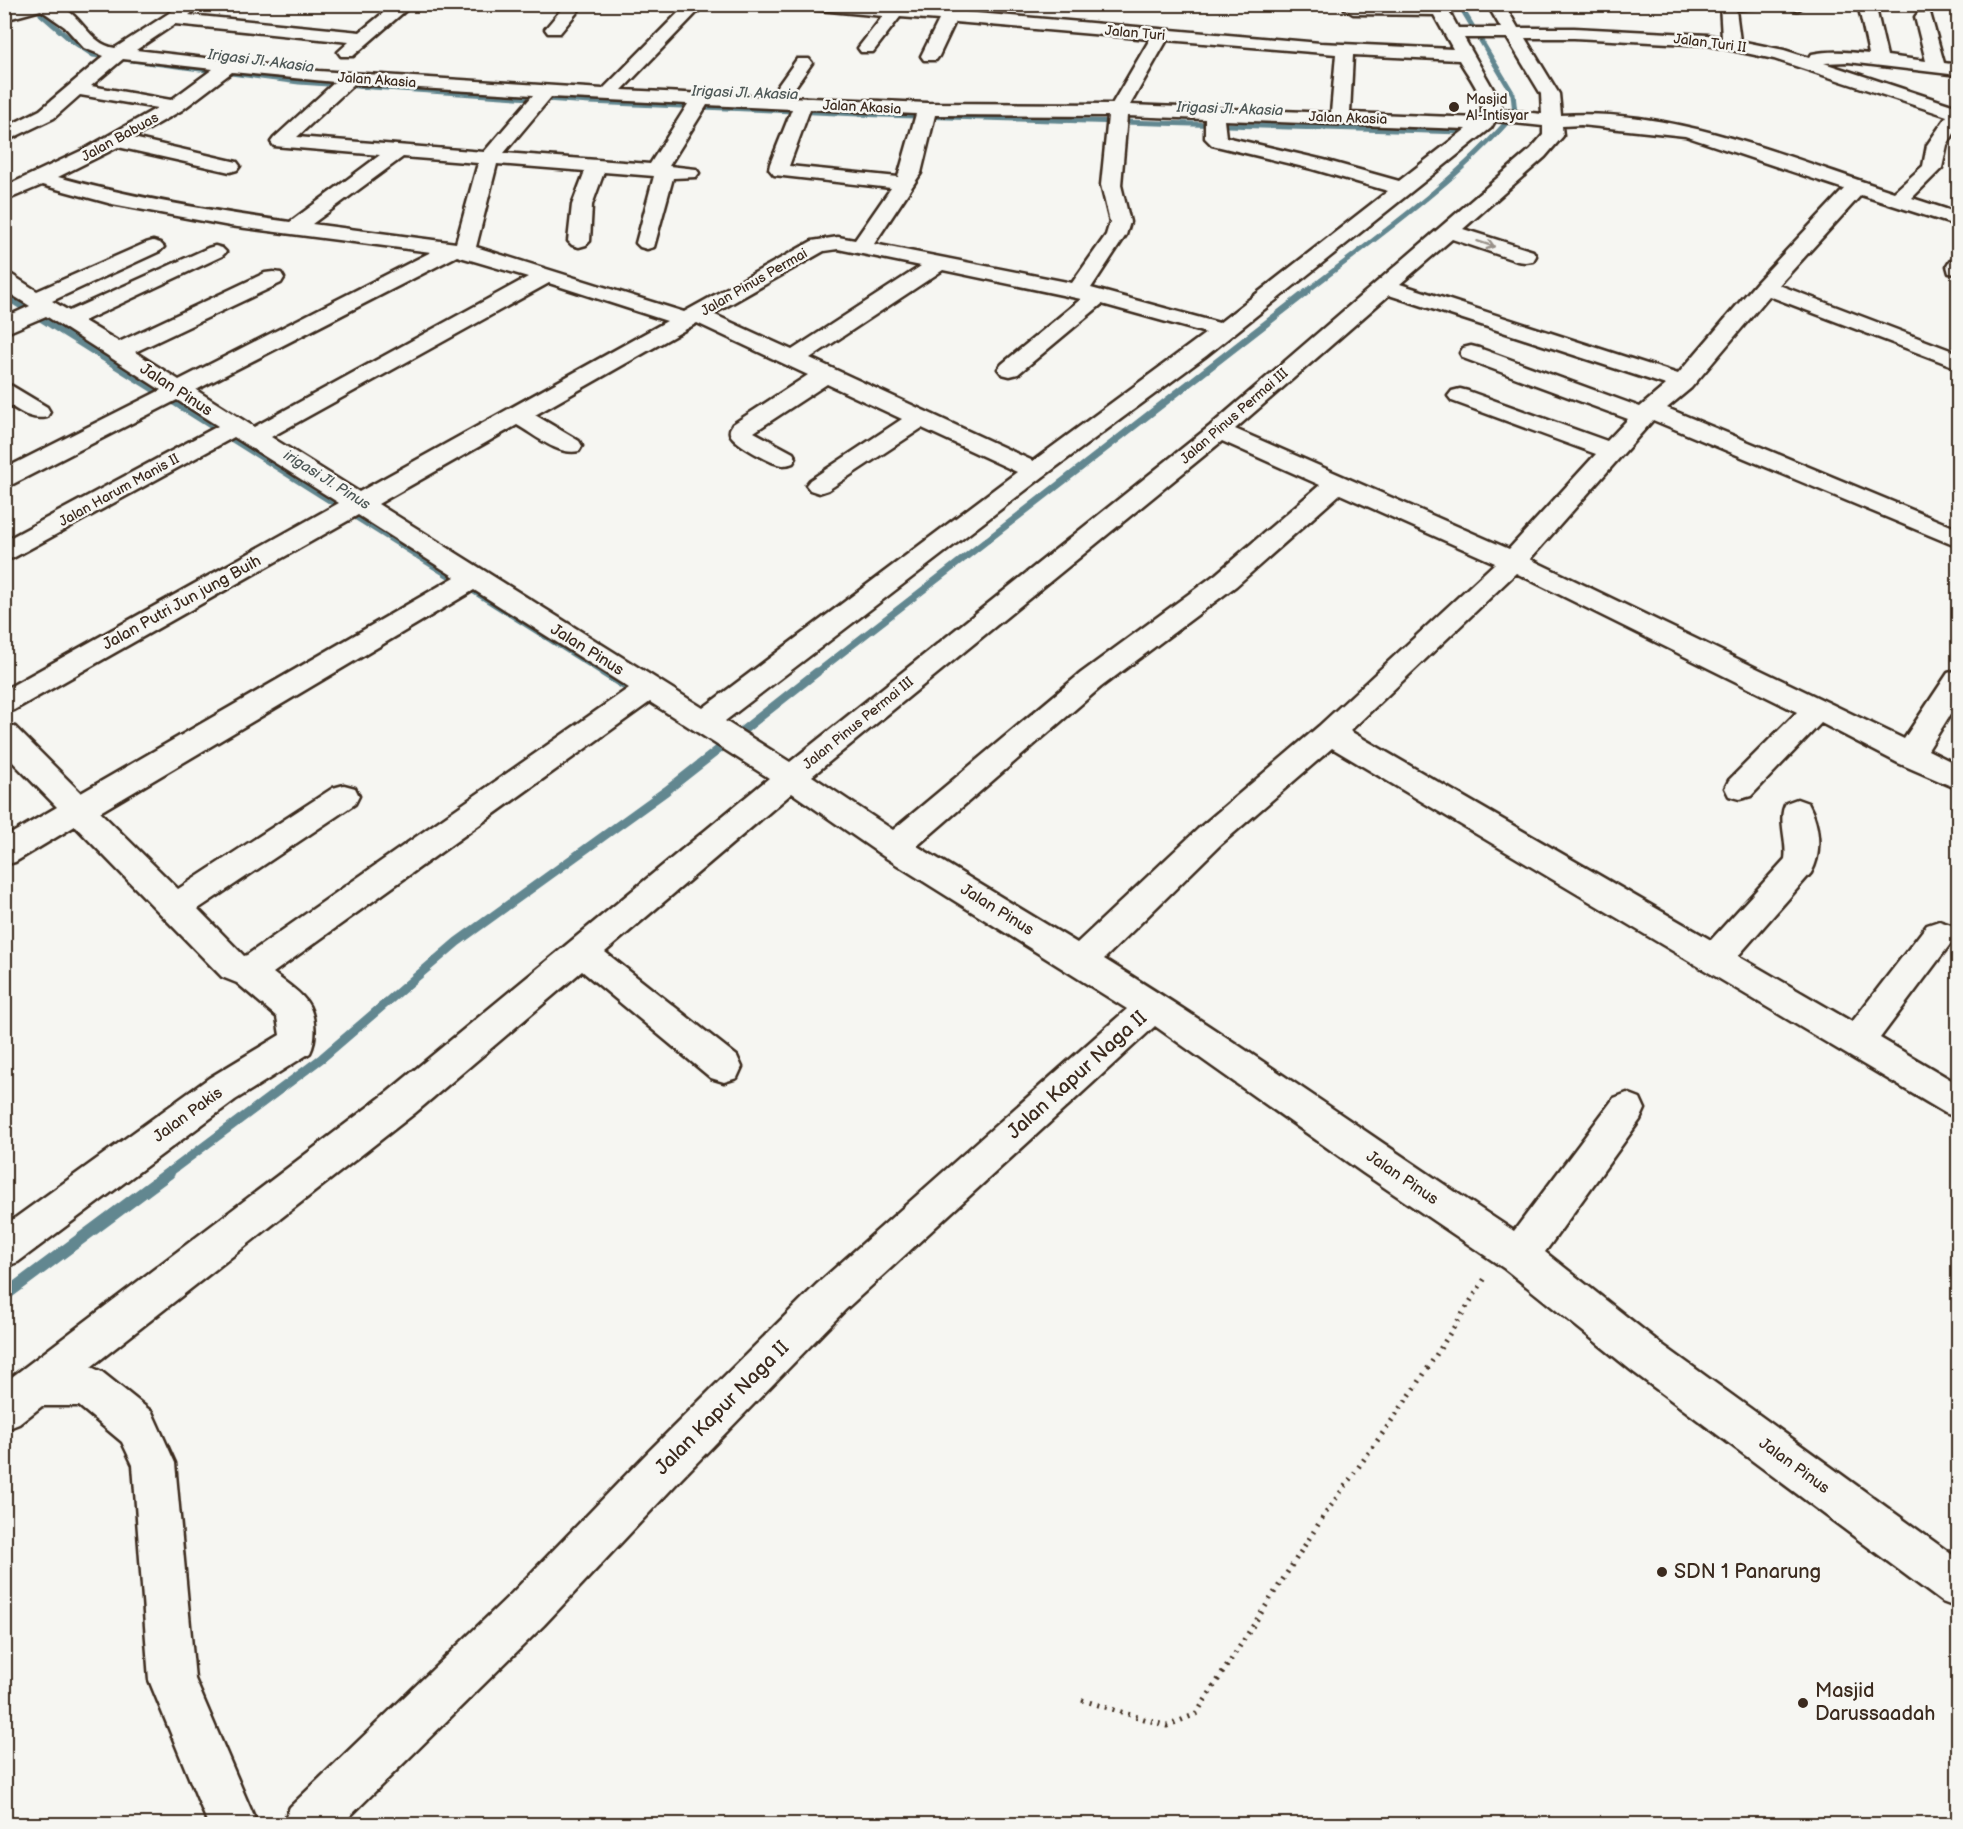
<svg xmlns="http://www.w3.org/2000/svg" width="1963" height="1829" font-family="'Balsamiq Sans',sans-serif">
	<rect width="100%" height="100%" fill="#f6f6f2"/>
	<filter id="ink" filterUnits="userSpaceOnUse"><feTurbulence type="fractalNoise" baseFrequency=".0167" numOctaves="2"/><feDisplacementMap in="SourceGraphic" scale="12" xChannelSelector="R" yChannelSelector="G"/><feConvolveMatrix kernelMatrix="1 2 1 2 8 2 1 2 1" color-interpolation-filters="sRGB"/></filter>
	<g filter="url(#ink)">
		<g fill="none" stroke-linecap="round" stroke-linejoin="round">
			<g stroke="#628790" stroke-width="5">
				<path d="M41,14L72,41L93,55L299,82L590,102L881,115L1464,132"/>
				<path d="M1306,292C1378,236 1455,183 1515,113L1513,94L1459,4"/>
			</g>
			<g stroke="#628790" stroke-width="7">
				<path d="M4,295L606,674"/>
				<path d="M815,674L1308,291"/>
			</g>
			<g stroke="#628790" stroke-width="9">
				<path d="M603,672L633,691"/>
				<path d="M167,1174L322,1058L457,942L666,791L817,672"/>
			</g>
			<path stroke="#628790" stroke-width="12" d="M4,1296L169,1173"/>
			<g stroke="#3b2a1e" stroke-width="5">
				<g id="minor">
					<path d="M23,4C32,4 46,2 56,5C81,12 88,44 115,48L183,4H203L189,15L360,32L394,4H413L353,56H341L338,52L349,42L175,24L136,50L318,71L603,89L687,4H705L622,90L770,97L797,59H809L812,63L788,97L927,103L1112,104L1150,39L955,22L939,56L936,60H924L921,56L939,20L900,17L873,52H861L858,48L883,16L808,9L800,4H873L1320,43L1453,49L1434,15L1353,14L1345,9L1351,4H1445L1458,28H1501L1487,4H1504L1518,28H1574L1708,35L1722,38L1720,4H1757L1755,8L1736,10L1740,41L1784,50L1809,58L1812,54C1830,50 1850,52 1869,54L1858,4H1875L1887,56L1926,61L1915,17L1918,13H1930L1944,63L1958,65V75L1848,62L1824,63L1958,107V127L1947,145L1942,168L1912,198L1958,213V226L1861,195L1779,285L1958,353V368L1769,296L1691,388L1667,408L1958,529V547L1653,420L1530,559L1904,739L1948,673L1958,670V702L1928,750L1958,765V789L1898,763L1821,723L1751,796L1740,799L1729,796L1725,788L1729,780L1797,712L1516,573L1350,731L1711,940L1785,859C1788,841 1777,818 1786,803L1797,799L1808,803C1819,823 1823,852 1811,873L1738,956L1852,1022L1927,925L1939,921L1951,925L1956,934L1951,943L1880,1038L1958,1084V1118L1945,1113L1332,748L1220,845L1104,959C1244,1045 1377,1141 1514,1231L1614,1098L1627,1093L1640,1098L1645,1109L1640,1120L1545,1252L1660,1343L1958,1559V1608L1942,1602L1632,1371L1505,1269L1363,1173L1155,1026L845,1310L680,1480L544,1625L342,1824H283L290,1807L512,1593L650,1450L817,1284L1127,1009L883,856L792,793L605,952L737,1056L742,1067L737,1078L724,1082L711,1078L582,971L415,1113L91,1367L102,1372L152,1412L175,1463L195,1679L257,1824H208L149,1680L133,1465L122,1442L79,1406H42L19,1424L4,1430V1383L389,1091L769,778L650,702L273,973C283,981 298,990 306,1001C316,1014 317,1039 310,1053L235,1100L18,1262L4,1267V1226L209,1078L280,1035L277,1017L237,983L222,977L75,826L15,862L4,865V838L57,807L4,753V724L15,727L81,793L455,577L358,515L14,710L4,713V690L339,503L234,437L13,558L4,560V541L218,426L177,400L13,484L4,486V469L161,390L46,316L4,334V318L30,306L4,290V274L12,275L37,291L146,243L153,241L160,243L164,247L160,251L52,301L69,311L208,248L215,246L222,248L226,252L222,256L84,321L119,342L265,273L273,272L281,273L284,278L281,283L135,352L179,380L431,252L230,226L112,204L42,185L4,201V187L85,149L157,108L80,95L54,118L4,142V128L40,110L104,56L84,48L65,27L41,10L4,20V10ZM1464,38H1507L1541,94L1542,114L1501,110V103ZM1525,38H1574L1708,45L1774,59L1947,116L1927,145L1923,166L1894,192C1789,158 1673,107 1561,115L1559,94ZM1167,40L1336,54L1331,113L1130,105ZM1353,55L1459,60C1468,76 1490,101 1479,118L1350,113ZM123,59L213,69L171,100L91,86ZM232,72L335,82L274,138L271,142L274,146L380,155L290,222C212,211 134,198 58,177L118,147L230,172L237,170L240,166L237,162L133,138L182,110ZM354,84L533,95L484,152L297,137ZM551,97L688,104L650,164L504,153ZM707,105L792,109L770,164L769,169L774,175L891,188L855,240L838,237L812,241L684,312L476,247L497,164L585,171L572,205L568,241L572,245L579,247L586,245L590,241L592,205L604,172L654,176L636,243L640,247L647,249L654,247L673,178L696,177L699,173L696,169L669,166ZM810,109L916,114L898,177L789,166ZM935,115L1108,116L1101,185L1110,222L1106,235L1072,283L874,244L921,173ZM1127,116L1205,119V138L1212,145L1312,169L1388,191L1219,323L1091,288L1126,235L1130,222L1121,185ZM1224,120L1466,129L1399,181L1324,160L1226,137ZM1495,121L1543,126V135L1531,149L1210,426L790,762L725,721L1044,476L1206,356L1491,128ZM1581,125L1685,136L1844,189L1757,282L1678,374L1400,284L1452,239L1517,261L1525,262L1533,261L1536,256L1533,251L1463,229L1545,157L1563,136L1562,126ZM403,157L478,163L456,243L312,224ZM838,249L921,266L792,350L713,314L824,251ZM457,256L528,277L254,427L196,390ZM943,270L1081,299L1002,364L998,369L1002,374L1010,376L1018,374L1102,304L1206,333L1033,461L810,358ZM549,283L667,321L359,492L271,437ZM1389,295L1666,385L1640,407L1479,348L1471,346L1463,348L1460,353L1463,358L1628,419L1607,441L1468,391L1460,389L1452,391L1448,396L1452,401L1596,454L1509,549L1235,429ZM697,323L808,375L733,424C731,427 729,429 730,433C731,442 773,465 783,465C785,465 791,464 793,463L796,458L793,453L754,432L827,384L902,419L810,480L806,485L810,490L819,493L828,490L922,428L1017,472L703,708L378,504L517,425C535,435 558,456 579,451L582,446L579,441L535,415ZM1222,441L1320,485L1216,574L1081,673L893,830L812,776ZM1340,494L1495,563L1319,726L1198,829L1077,943L917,846L1101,687L1236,586ZM474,590L629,688L247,955L244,956L198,909L355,804L359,796L355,788L344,785L333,788L178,889L100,812Z"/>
					<path d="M566,4H584L560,33H548L545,29Z"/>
					<path d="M1789,4H1806V5L1798,10L1792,9Z"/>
					<path d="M1958,260V274L1949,273L1947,266L1950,261Z"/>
					<path d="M4,384L12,386L47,407L50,412L47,417C30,421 18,410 4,402Z"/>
				</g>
			</g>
			<path stroke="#3b2a1e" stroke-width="5" stroke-dasharray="2 6" stroke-linecap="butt" d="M1082,1700L1167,1726L1196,1714L1325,1514L1417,1385L1487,1275"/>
			<use href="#minor" fill="#f6f6f2" fill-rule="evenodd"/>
		</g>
		<defs><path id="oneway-shaft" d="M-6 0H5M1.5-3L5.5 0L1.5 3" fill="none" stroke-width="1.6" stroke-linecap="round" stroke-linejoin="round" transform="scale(1.5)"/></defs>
		<use stroke="#989088" href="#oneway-shaft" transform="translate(1486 244) rotate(18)"/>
	</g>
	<g fill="#3b2a1e" stroke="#f6f6f2" stroke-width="2">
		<circle cx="1454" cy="107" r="6"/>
		<circle cx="1662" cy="1572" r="6"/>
		<circle cx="1803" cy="1703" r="6"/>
	</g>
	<g text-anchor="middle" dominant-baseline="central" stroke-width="5" stroke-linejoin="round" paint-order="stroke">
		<g font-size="14" fill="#3b2a1e" stroke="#f6f6f2">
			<text transform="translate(1135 33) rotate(5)">Jalan Turi</text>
			<text transform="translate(1710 43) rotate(7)">Jalan Turi II</text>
			<text transform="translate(377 80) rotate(4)">Jalan Akasia</text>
			<text transform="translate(862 107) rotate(3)">Jalan Akasia</text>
			<text transform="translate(1348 118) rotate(2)">Jalan Akasia</text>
			<text transform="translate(120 137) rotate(-29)">Jalan Babuas</text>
			<text transform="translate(754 282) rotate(-30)">Jalan Pinus Permai</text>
			<text transform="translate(1234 416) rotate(-41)">Jalan Pinus Permai III</text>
			<text transform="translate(119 490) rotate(-29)">Jalan Harum Manis II</text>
			<text transform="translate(858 723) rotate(-39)">Jalan Pinus Permai III</text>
		</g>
		<g font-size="14" fill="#3b2a1e" stroke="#f6f6f2" text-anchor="start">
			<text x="1466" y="99">Masjid<tspan x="1466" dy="16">Al-Intisyar</tspan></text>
		</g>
		<g font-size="15" font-style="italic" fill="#4e5857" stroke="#f6f6f2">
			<text transform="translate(261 61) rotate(7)">Irigasi Jl. Akasia</text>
			<text transform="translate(745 93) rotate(2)">Irigasi Jl. Akasia</text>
			<text transform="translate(1230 109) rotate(2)">Irigasi Jl. Akasia</text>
			<text transform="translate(327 480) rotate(32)">irigasi Jl. Pinus</text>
		</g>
		<g font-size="16" fill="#3b2a1e" stroke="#f6f6f2">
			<text transform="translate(176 390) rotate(33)">Jalan Pinus</text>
			<text transform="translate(182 603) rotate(-29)">Jalan Putri Jun jung Buih</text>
			<text transform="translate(587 650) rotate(32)">Jalan Pinus</text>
			<text transform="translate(997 910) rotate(32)">Jalan Pinus</text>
			<text transform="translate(188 1115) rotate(-36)">Jalan Pakis</text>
			<text transform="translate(1402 1178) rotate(34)">Jalan Pinus</text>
			<text transform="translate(1794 1466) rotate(36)">Jalan Pinus</text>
		</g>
		<g font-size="20" fill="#3b2a1e" stroke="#f6f6f2">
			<text transform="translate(1077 1075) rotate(-42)">Jalan Kapur Naga II</text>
			<text transform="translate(722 1408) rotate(-45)">Jalan Kapur Naga II</text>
		</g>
		<g font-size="20" fill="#3b2a1e" stroke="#f6f6f2" text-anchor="start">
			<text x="1674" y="1572">SDN 1 Panarung</text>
			<text x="1815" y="1691">Masjid<tspan x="1815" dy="23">Darussaadah</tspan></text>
		</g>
	</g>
	<rect width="1963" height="1829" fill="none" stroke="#f6f6f2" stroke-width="24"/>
	<rect x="12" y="12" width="1939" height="1805" fill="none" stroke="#3b2a1e" stroke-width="2" filter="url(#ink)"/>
</svg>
